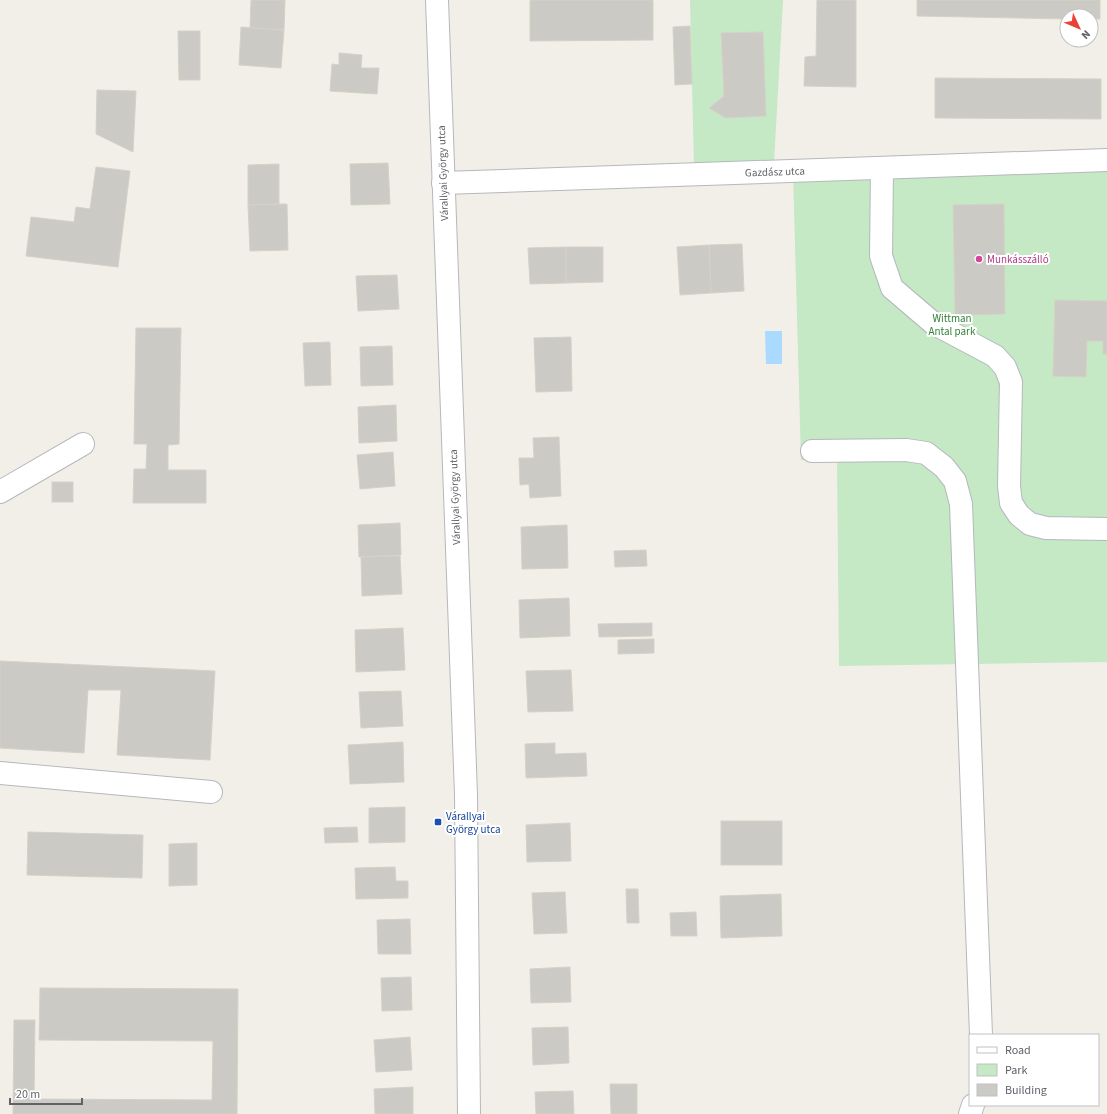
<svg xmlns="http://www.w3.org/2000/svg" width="1107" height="1114" font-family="'Source Sans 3',sans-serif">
	<rect width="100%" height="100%" fill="#f1efe8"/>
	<g fill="#c5e8c5" fill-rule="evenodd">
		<path d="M690,0H783L774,163L694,166ZM763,32L765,116L726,117L709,108L724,96L721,33Z"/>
		<path d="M1107,160V662L839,666L837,460H801L793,172Z"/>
	</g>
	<path fill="#aadaff" d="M765,331H782V364H766Z"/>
	<g fill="#cccac5" stroke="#d6d1c6">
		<path d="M251,0H285L284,30L250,28Z"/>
		<path d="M530,0H653V40L530,41Z"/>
		<path d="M817,0H856V87L804,86L805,57L816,56Z"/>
		<path d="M917,0H1100V19H1091V16H1067V19L917,16Z"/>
		<path d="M690,26L692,84L675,85L673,27Z"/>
		<path d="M241,27L284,30L281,68L239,65Z"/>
		<path d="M178,31H200V80H179Z"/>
		<path d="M763,32L766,116L726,118L709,108L724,96L721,33Z"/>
		<path d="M339,53L362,55L361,68H379L377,94L330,91L332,64L339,65Z"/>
		<path d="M935,78L1101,79V119L935,118Z"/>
		<path d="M97,90L136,91L133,152L96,134Z"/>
		<path d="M388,163L390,204L351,205L350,164Z"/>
		<path d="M279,164V204L248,205V165Z"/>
		<path d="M96,167L130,171L118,267L26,256L31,217L74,222L76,207L90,209Z"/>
		<path d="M279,204H287L288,250L250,251L248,205Z"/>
		<path d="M1004,204L1005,314L955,315L953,205Z"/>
		<path d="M742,244L744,291L711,293L709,245Z"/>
		<path d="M709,245L711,293L680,295L677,247Z"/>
		<path d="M566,247V283L530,284L528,248Z"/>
		<path d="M566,247H603V282L566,283Z"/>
		<path d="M397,275L399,309L358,311L356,276Z"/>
		<path d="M1055,300L1107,301V354H1103V341H1087L1086,377L1053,376Z"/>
		<path d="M136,328H181L179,444L168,445V470H206V503H133L134,469H146L147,444H134Z"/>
		<path d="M571,337L572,391L536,392L534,338Z"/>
		<path d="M330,342L331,385L305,386L303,343Z"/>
		<path d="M392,346L393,385L361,386L360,347Z"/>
		<path d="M396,405L397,441L359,443L358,407Z"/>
		<path d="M559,437L561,496L530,498L529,484L520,485L519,458H534L533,438Z"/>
		<path d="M393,452L395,486L360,489L357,455Z"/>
		<rect x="52" y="482" width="21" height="20"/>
		<path d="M400,523L401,555L359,557L358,525Z"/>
		<path d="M567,525L568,568L522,569L521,527Z"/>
		<path d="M646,550L647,566L615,567L614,551Z"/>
		<path d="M400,556L402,594L362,596L361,557Z"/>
		<path d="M569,598L570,636L520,638L519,600Z"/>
		<path d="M652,623V636L599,637L598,624Z"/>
		<path d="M403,628L405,670L356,672L355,630Z"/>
		<path d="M654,639V653L618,654V640Z"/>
		<path d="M0,661L215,671L210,760L117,755L121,690H88L84,753L0,748Z"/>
		<path d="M571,670L573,711L528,712L526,671Z"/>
		<path d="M401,691L403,726L361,728L359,692Z"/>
		<path d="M403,742L404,782L350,784L348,745Z"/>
		<path d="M555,743V754L586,753L587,776L526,778L525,744Z"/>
		<path d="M405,807V842L369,843V808Z"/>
		<rect x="721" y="821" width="61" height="44"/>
		<path d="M570,823L571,861L527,862L526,825Z"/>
		<path d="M357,827L358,842L325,843L324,828Z"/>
		<path d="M28,832L143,835L142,878L27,875Z"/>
		<path d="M197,843V885L169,886V844Z"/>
		<path d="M395,867L396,881H408V898L356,899L355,868Z"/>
		<path d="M626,889H638L639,923H627Z"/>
		<path d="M565,892L567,933L534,934L532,893Z"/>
		<path d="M781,894L782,936L721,938L720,896Z"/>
		<path d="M696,912L697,936H671L670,913Z"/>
		<path d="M410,919L411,954H378L377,920Z"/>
		<path d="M570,967L571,1002L531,1003L530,969Z"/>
		<path d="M411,977L412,1010L382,1011L381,978Z"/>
		<path d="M40,988L238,989L237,1114H13L14,1020H35L34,1099L212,1100L213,1041L39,1040Z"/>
		<path d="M568,1027L569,1063L533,1065L532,1028Z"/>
		<path d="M410,1037L412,1070L376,1072L374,1040Z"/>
		<path d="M610,1084H637V1114H611Z"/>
		<path d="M413,1087V1114H375L374,1089Z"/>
		<path d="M573,1091L574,1114H536L535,1092Z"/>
	</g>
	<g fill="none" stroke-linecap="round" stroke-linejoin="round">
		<g stroke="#b5b8bc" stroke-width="24">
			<g id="minor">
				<path d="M437,0L466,795L469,1114"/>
				<path d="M882,168L881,256L892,288L933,323L995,356L1005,367L1011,382L1009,486L1011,503L1019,515L1030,524L1046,528L1107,529"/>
				<path d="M443,183L1107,160"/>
				<path d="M812,451L906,450L926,453L944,467L955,481L961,504L981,1035"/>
				<path d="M0,492L83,444"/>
				<path d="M0,773L211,792"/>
				<path d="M970,1114L973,1105"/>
			</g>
		</g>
		<use href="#minor" stroke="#fff" stroke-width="22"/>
	</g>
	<circle fill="#d1479c" stroke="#fff" stroke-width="1.5" cx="979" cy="259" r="4"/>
	<rect fill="#1a4fb4" stroke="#fff" stroke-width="1.5" x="434" y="818" width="8" height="8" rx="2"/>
	<g text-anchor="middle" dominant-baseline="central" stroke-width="4" stroke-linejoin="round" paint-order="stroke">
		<g font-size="11" fill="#5f6368" stroke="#fff">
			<text transform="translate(775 172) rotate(-2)">Gazdász utca</text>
			<text transform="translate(443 173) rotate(-92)">Várallyai György utca</text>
			<text transform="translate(455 497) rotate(-92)">Várallyai György utca</text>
		</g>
		<g font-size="11" fill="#b23c85" stroke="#fff" text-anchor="start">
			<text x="987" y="259">Munkásszálló</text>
		</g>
		<g font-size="11" fill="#348238" stroke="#fff">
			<text x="952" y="318">Wittman<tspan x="952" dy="13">Antal park</tspan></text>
		</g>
		<g font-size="11" fill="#164399" stroke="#fff" text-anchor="start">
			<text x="446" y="816">Várallyai<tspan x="446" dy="13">György utca</tspan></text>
		</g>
	</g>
	<rect x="969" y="1034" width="130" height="72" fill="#ffffff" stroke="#bfc1c3"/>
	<rect x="977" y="1047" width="20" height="6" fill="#ffffff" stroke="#bfc1c3"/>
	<text x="1005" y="1054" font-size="12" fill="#5f6368">Road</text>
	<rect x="977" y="1064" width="20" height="12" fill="#c5e8c5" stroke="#bfc1c3"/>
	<text x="1005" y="1074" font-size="12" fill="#5f6368">Park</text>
	<rect x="977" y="1084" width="20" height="12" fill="#cccac5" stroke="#bfc1c3"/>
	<text x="1005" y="1094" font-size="12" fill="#5f6368">Building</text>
	<g transform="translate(1079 28) rotate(134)"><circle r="19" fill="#ffffff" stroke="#bfc1c3"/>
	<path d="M0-3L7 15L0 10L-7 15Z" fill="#ea4335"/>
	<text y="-6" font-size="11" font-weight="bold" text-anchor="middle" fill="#5f6368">N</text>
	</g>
	<path d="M10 1098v6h72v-6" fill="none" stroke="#5f6368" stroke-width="2"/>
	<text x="16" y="1098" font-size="12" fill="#5f6368" stroke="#ffffff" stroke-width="3" paint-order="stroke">20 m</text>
</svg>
